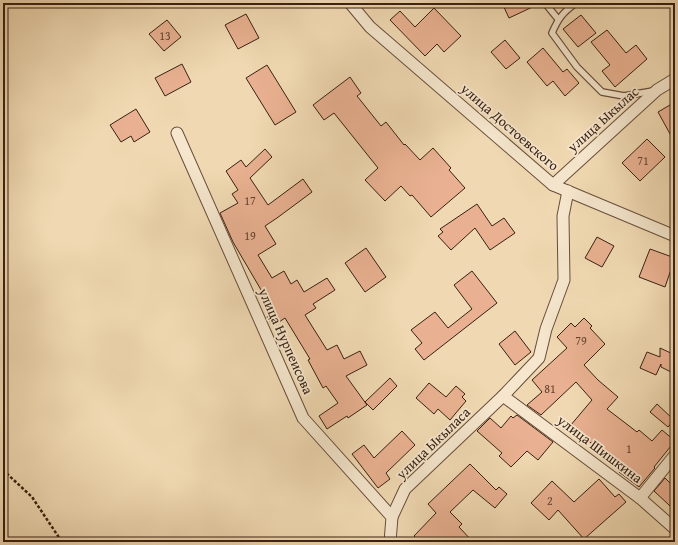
<svg xmlns="http://www.w3.org/2000/svg" width="678" height="545" font-family="'Gentium Book Plus',serif">
	<rect width="100%" height="100%" fill="#f0d9b2"/>
	<filter id="stains"><feTurbulence type="fractalNoise" baseFrequency=".005" numOctaves="4"/><feColorMatrix values="0 0 0 0 .2 0 0 0 0 .09 0 0 0 0 .02 0 0 0 .5 -.17"/></filter>
	<radialGradient id="worn" r=".72"><stop offset=".6" stop-color="#630" stop-opacity="0"/><stop offset="1" stop-color="#630" stop-opacity=".3"/></radialGradient>
	<g fill="#e9b191" stroke="#392012">
		<path d="M502,3H541L509,18Z"/>
		<path d="M434,8L461,36L444,52L437,44L425,56L390,20L400,11L415,27Z"/>
		<path d="M246,14L259,38L238,49L225,25Z"/>
		<path d="M581,15L596,33L578,47L563,29Z"/>
		<path d="M167,20L181,37L164,51L149,34Z"/>
		<path d="M607,30L626,53L636,45L647,59L615,87L602,71L610,65L591,42Z"/>
		<path d="M505,40L520,58L506,69L491,52Z"/>
		<path d="M543,48L563,72L567,69L579,83L565,96L553,81L547,86L527,62Z"/>
		<path d="M182,64L191,82L165,96L155,78Z"/>
		<path d="M267,65L296,112L275,125L246,78Z"/>
		<path d="M350,77L361,93L357,96L381,126L386,122L404,145L405,144L420,160L433,148L451,168L449,170L465,188L431,217L412,195L410,196L401,186L385,201L365,180L378,168L334,113L324,120L313,105Z"/>
		<path d="M675,102V143L658,112Z"/>
		<path d="M136,109L150,132L134,142L131,136L121,142L110,125Z"/>
		<path d="M647,139L665,157L640,181L622,163Z"/>
		<path d="M265,149L272,157L250,178L268,205L303,179L312,192L277,218L265,226L276,244L258,255L272,278L284,271L291,284L297,280L304,292L327,278L335,290L313,304L316,308L305,315L327,350L337,345L344,359L360,351L367,365L346,376L367,405L348,418L347,416L327,429L319,416L338,403L326,386L323,388L308,360L310,359L285,318L273,326L267,317L274,312L233,242L220,213L238,203L232,194L238,190L226,171L241,160L246,167Z"/>
		<path d="M477,204L492,226L504,218L515,233L490,250L475,228L451,250L438,236L443,232L440,229Z"/>
		<path d="M597,237L614,246L602,267L585,258Z"/>
		<path d="M366,248L386,277L365,292L345,263Z"/>
		<path d="M650,249L675,258L665,287L639,277Z"/>
		<path d="M472,271L497,303L424,360L415,349L422,343L411,330L435,312L448,328L472,309L454,285Z"/>
		<path d="M584,318L592,326L590,328L605,344L584,365L598,380L618,397L607,409L637,432L639,430L652,441L662,430L675,441L654,467L655,468L639,487L619,472L622,468L570,426L592,400L576,382L541,415L527,405L542,392L532,380L567,348L557,337L571,323L575,327Z"/>
		<path d="M515,331L531,352L515,365L499,344Z"/>
		<path d="M660,348L675,355V363L671,372L661,367V364L656,375L640,368L647,352L660,357Z"/>
		<path d="M390,378L397,386L373,410L365,402Z"/>
		<path d="M429,383L446,397L456,386L465,394L462,397L466,401L450,420L438,409L434,414L416,398Z"/>
		<path d="M657,404L674,420L668,427L650,412Z"/>
		<path d="M517,415L553,442L538,460L527,451L511,467L499,456L502,453L477,431L490,418L501,428L511,416L513,418Z"/>
		<path d="M402,431L415,445L386,473L390,479L378,488L352,454L364,445L374,458Z"/>
		<path d="M470,464L496,490L499,487L507,494L495,508L473,490L450,512L462,524L459,527L473,542H420L414,536L436,513L428,504Z"/>
		<path d="M665,478L675,488V501L670,506L654,491Z"/>
		<path d="M599,479L615,497L619,494L626,502L584,539L558,510L549,520L531,503L552,481L574,502Z"/>
	</g>
	<g fill="none" stroke-linecap="round" stroke-linejoin="round">
		<g stroke="#674e3a" stroke-width="8">
			<g id="service">
				<path d="M545,3L558,19"/>
				<path d="M576,3C563,12 558,19 552,33L577,67L602,92L624,96L653,91"/>
			</g>
		</g>
		<g stroke="#674e3a" stroke-width="13">
			<g id="minor">
				<path d="M350,3L370,27L553,185L675,236"/>
				<path d="M177,133L303,418L392,517L390,542"/>
				<path d="M553,185L657,90L675,79"/>
				<path d="M503,396L640,498L675,529"/>
				<path d="M640,498L675,455"/>
				<path d="M392,517L405,489L503,396L539,358L546,329L564,280L563,216L568,191"/>
			</g>
		</g>
		<path stroke="#392012" stroke-width="2.5" stroke-dasharray="3 2" stroke-linecap="butt" d="M3,470L32,497L62,542"/>
		<use href="#service" stroke="#f5e6cd" stroke-width="5.5"/>
		<use href="#minor" stroke="#f5e6cd" stroke-width="11"/>
	</g>
	<g text-anchor="middle" dominant-baseline="central" stroke-width="3.5" stroke-linejoin="round" paint-order="stroke">
		<g font-size="12" fill="#654432">
			<text x="165" y="35">13</text>
			<text x="643" y="160">71</text>
			<text x="250" y="200">17</text>
			<text x="250" y="235">19</text>
			<text x="581" y="340">79</text>
			<text x="550" y="388">81</text>
			<text x="629" y="448">1</text>
			<text x="550" y="500">2</text>
		</g>
		<g font-size="14" fill="#392012" stroke="#f5e6cd">
			<text transform="translate(603 119) rotate(-42)">улица Ыкылас</text>
			<text transform="translate(510 127) rotate(41)">улица Достоевского</text>
			<text transform="translate(286 341) rotate(66)">улица Нурпеисова</text>
			<text transform="translate(433 443) rotate(-44)">улица Ыкыласа</text>
			<text transform="translate(600 449) rotate(37)">улица Шишкина</text>
		</g>
	</g>
	<rect width="678" height="545" fill="none" stroke="#f0d9b2" stroke-width="16"/>
	<rect x="4" y="4" width="670" height="537" fill="none" stroke="#392012" stroke-width="2"/>
	<rect x="8" y="8" width="662" height="529" fill="none" stroke="#392012"/>
	<rect width="100%" height="100%" filter="url(#stains)"/>
	<rect width="100%" height="100%" fill="url(#worn)"/>
</svg>
